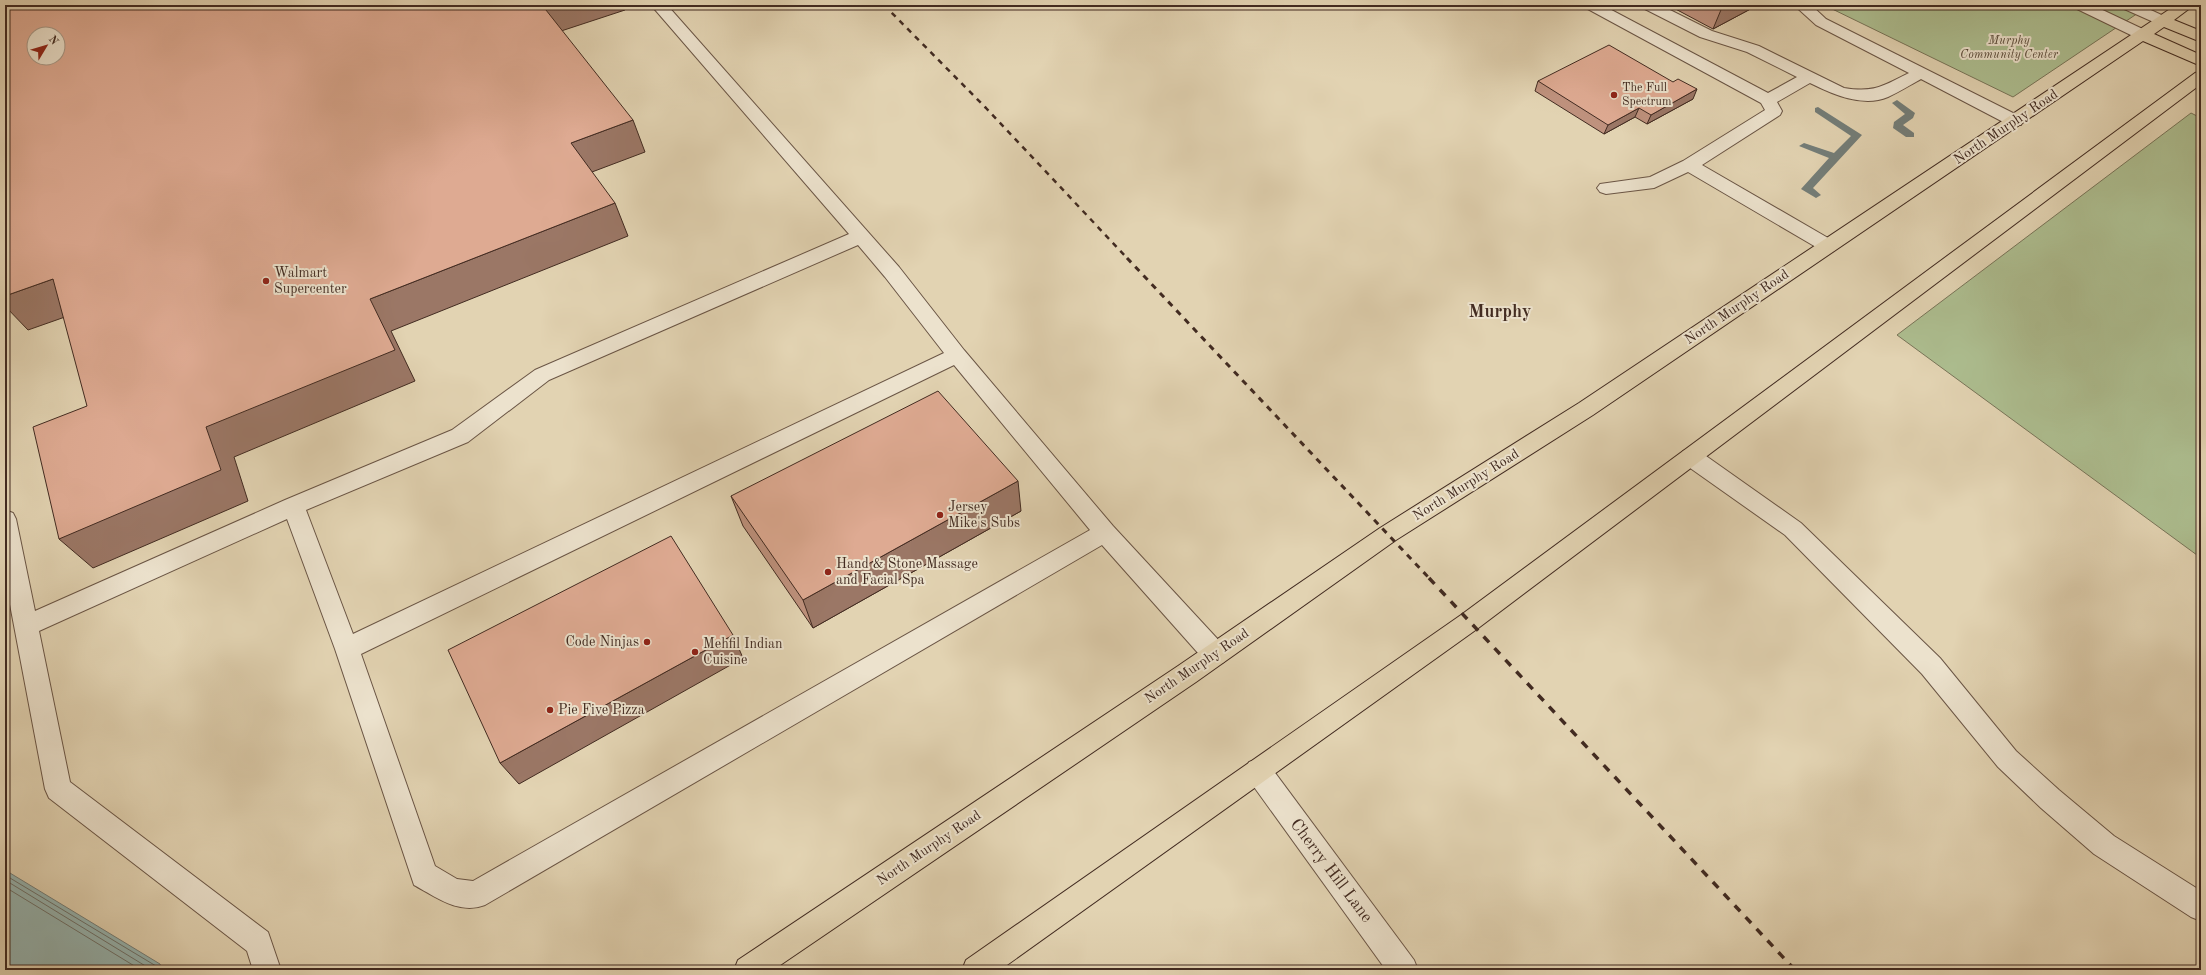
<svg xmlns="http://www.w3.org/2000/svg" width="2206" height="975" font-family="'Old Standard TT',serif">
	<rect width="100%" height="100%" fill="#e2d3b2"/>
	<filter id="stains"><feTurbulence type="fractalNoise" baseFrequency=".005" numOctaves="4"/><feColorMatrix values="0 0 0 0 .2 0 0 0 0 .09 0 0 0 0 .02 0 0 0 .5 -.17"/></filter>
	<radialGradient id="worn" r=".72"><stop offset=".6" stop-color="#630" stop-opacity="0"/><stop offset="1" stop-color="#630" stop-opacity=".3"/></radialGradient>
	<g fill="#adbe90" stroke="#787458">
		<path d="M1824,5H2150L2013,97Z"/>
		<path d="M2191,113L2201,118V558L1897,335Z"/>
	</g>
	<path fill="#96b6b3" stroke="#747e79" d="M5,870L160,964L162,970H5Z"/>
	<g fill="none" stroke-linecap="round" stroke-linejoin="round">
		<g stroke="#6c706a" stroke-width="1">
			<path d="M5,875L156,966L158,970"/>
			<path d="M5,880L152,970"/>
			<path d="M5,887L141,970"/>
		</g>
		<g fill="#747e79" fill-rule="evenodd">
			<path d="M1897,100L1915,113L1913,118L1903,125L1914,133V137H1906L1893,128L1894,122L1905,114L1892,103Z"/>
			<path d="M1818,107L1862,135L1813,188L1821,195L1816,198L1801,189L1829,158L1799,146L1804,143L1834,153L1851,136L1815,112V108Z"/>
		</g>
		<g stroke="#6a5545" stroke-width="2">
			<g id="minor">
				<path d="M651,5H667L899,267L964,350L1113,526L1224,646L1227,654L1224,662L1215,665L1206,662L1102,545L485,905C459,915 436,897 414,885L335,649L287,519L39,631L70,782L268,932L281,970H253L247,951L49,798L45,789L5,578V510L13,513L16,519L35,611L285,500L452,430L535,370L849,234ZM858,245L885,277L944,353L353,634L306,510L468,442L549,380ZM954,365L1090,530L473,881L457,879L435,866L361,654Z"/>
				<path d="M1583,5H1602L1768,93L1797,77L1747,52L1700,37L1643,8L1640,5H1660L1712,31L1759,46L1844,88C1874,93 1883,86 1909,73L1816,25L1794,5H1811L1826,19L2021,117L2023,121L2021,125H2009L1921,79C1910,85 1899,92 1888,97C1863,108 1832,94 1810,83L1777,102L1782,111L1780,115L1702,165L1835,242L1837,246L1835,250L1828,252L1821,250L1688,172L1654,188L1606,194L1600,192L1597,188L1600,184L1650,177L1683,161L1765,110L1761,103L1586,8Z"/>
				<path d="M2072,5H2092L2149,32L2151,35L2149,38H2137L2075,8Z"/>
				<path d="M2119,5H2140L2168,18L2171,21L2168,24H2158L2122,8Z"/>
				<path d="M1691,449L1699,451L1801,523L1940,658L2016,751L2059,790L2114,836L2201,891V921L2191,917L2094,854L2041,808L1998,767L1922,674L1785,535L1683,463L1680,457L1683,451Z"/>
				<path d="M1258,759L1267,762L1414,960L1418,970H1386L1249,780L1245,771L1249,762Z"/>
			</g>
		</g>
		<g stroke="#422b21" stroke-width="2">
			<g id="major">
				<path d="M2176,5H2194L2174,20L2201,31V42L2164,27L2154,34L2201,55V66L2143,41L1593,415L1396,540L1196,682L773,970H734L738,960L1178,666L1380,528L1579,403Z"/>
				<path d="M2201,71V84L1477,629L1000,970H962L966,960L1461,615L2195,73Z"/>
			</g>
		</g>
		<use href="#minor" fill="#ece2cd" fill-rule="evenodd"/>
		<use href="#major" fill="#e2d3b2" fill-rule="evenodd"/>
		<path stroke="#422b21" stroke-width="2.5" stroke-dasharray="5.5 5.5" stroke-linecap="butt" d="M884,5L986,108L1128,259"/>
		<path stroke="#422b21" stroke-width="3" stroke-dasharray="6 6" stroke-linecap="butt" d="M1127,258L1430,579"/>
		<path stroke="#422b21" stroke-width="3.5" stroke-dasharray="8 8" stroke-linecap="butt" d="M1429,578L1795,970"/>
	</g>
	<g fill="#bf927e" stroke="#422b21">
		<path d="M1668,5H1758L1713,29Z"/>
		<path d="M1538,81L1693,99L1647,124L1635,117L1604,134L1535,91Z"/>
		<path d="M731,496L1021,511L813,628L743,526Z"/>
	</g>
	<g fill="#9b7766" stroke="#422b21">
		<path d="M541,5H624L625,10L552,34Z"/>
		<path d="M1723,5H1758L1713,29Z"/>
		<path d="M1697,89L1693,99L1647,124L1651,115Z"/>
		<path d="M1639,108L1635,117L1604,134L1608,125Z"/>
		<path d="M633,120L645,152L584,175L571,143Z"/>
		<path d="M615,203L628,236L391,331L415,381L234,457L248,501L93,568L59,539L206,427L370,299Z"/>
		<path d="M53,279L82,311L28,330L5,306V296Z"/>
		<path d="M1018,481L1021,511L813,628L803,600Z"/>
		<path d="M733,635L743,658L519,784L500,763Z"/>
	</g>
	<g fill="#deaa92" stroke="#422b21" fill-rule="evenodd">
		<path d="M5,5H542L633,120L571,143L615,203L370,299L395,350L206,427L221,470L59,539L33,427L87,406L53,279L5,296ZM34,34H58V58H34Z"/>
		<path d="M1609,45L1673,82L1678,79L1697,89L1651,115L1639,108L1608,125L1538,81Z"/>
		<path d="M938,391L1018,481L803,600L731,496Z"/>
		<path d="M671,536L733,635L500,763L448,650Z"/>
	</g>
	<g fill="#8f2418" stroke="#ece2cd" stroke-width="1.5">
		<circle cx="1614" cy="95" r="4"/>
		<circle cx="266" cy="281" r="4"/>
		<circle cx="940" cy="515" r="4"/>
		<circle cx="828" cy="572" r="4"/>
		<circle cx="647" cy="642" r="4"/>
		<circle cx="695" cy="652" r="4"/>
		<circle cx="550" cy="710" r="4"/>
	</g>
	<g text-anchor="middle" dominant-baseline="central" stroke-width="4" stroke-linejoin="round" paint-order="stroke">
		<g font-size="12" font-style="italic" fill="#574837" stroke="#ece2cd">
			<text x="2009" y="41">Murphy<tspan x="2009" dy="14">Community Center</tspan></text>
		</g>
		<g font-size="12" fill="#422b21" stroke="#ece2cd" text-anchor="start">
			<text x="1622" y="88">The Full<tspan x="1622" dy="14">Spectrum</tspan></text>
		</g>
		<g font-size="14" fill="#422b21" stroke="#ece2cd">
			<text transform="translate(2006 127) rotate(-34)">North Murphy Road</text>
			<text transform="translate(1737 307) rotate(-34)">North Murphy Road</text>
			<text transform="translate(1466 485) rotate(-32)">North Murphy Road</text>
			<text transform="translate(1197 666) rotate(-34)">North Murphy Road</text>
			<text transform="translate(929 848) rotate(-34)">North Murphy Road</text>
		</g>
		<g font-size="14" fill="#422b21" stroke="#ece2cd" text-anchor="start">
			<text x="274" y="273">Walmart<tspan x="274" dy="16">Supercenter</tspan></text>
			<text x="948" y="507">Jersey<tspan x="948" dy="16">Mike's Subs</tspan></text>
			<text x="836" y="564">Hand &amp; Stone Massage<tspan x="836" dy="16">and Facial Spa</tspan></text>
			<text x="639" y="642" text-anchor="end">Code Ninjas</text>
			<text x="703" y="644">Mehfil Indian<tspan x="703" dy="16">Cuisine</tspan></text>
			<text x="558" y="710">Pie Five Pizza</text>
		</g>
		<g font-size="17" fill="#422b21" stroke="#ece2cd">
			<text transform="translate(1331 871) rotate(53)">Cherry Hill Lane</text>
		</g>
		<g font-size="18" font-weight="bold" fill="#422b21" stroke="#ece2cd">
			<text x="1500" y="312">Murphy</text>
		</g>
	</g>
	<rect width="2206" height="975" fill="none" stroke="#e2d3b2" stroke-width="20"/>
	<rect x="6" y="6" width="2194" height="963" fill="none" stroke="#422b21" stroke-width="2"/>
	<rect x="10" y="10" width="2186" height="955" fill="none" stroke="#422b21"/>
	<g transform="translate(46 46) rotate(52)"><circle r="19" fill="#ece2cd" stroke="#a89988"/>
	<path d="M0-3L7 15L0 10L-7 15Z" fill="#8f2418"/>
	<text y="-6" font-size="11" font-weight="bold" text-anchor="middle" fill="#422b21">N</text>
	</g>
	<rect width="100%" height="100%" filter="url(#stains)"/>
	<rect width="100%" height="100%" fill="url(#worn)"/>
</svg>
